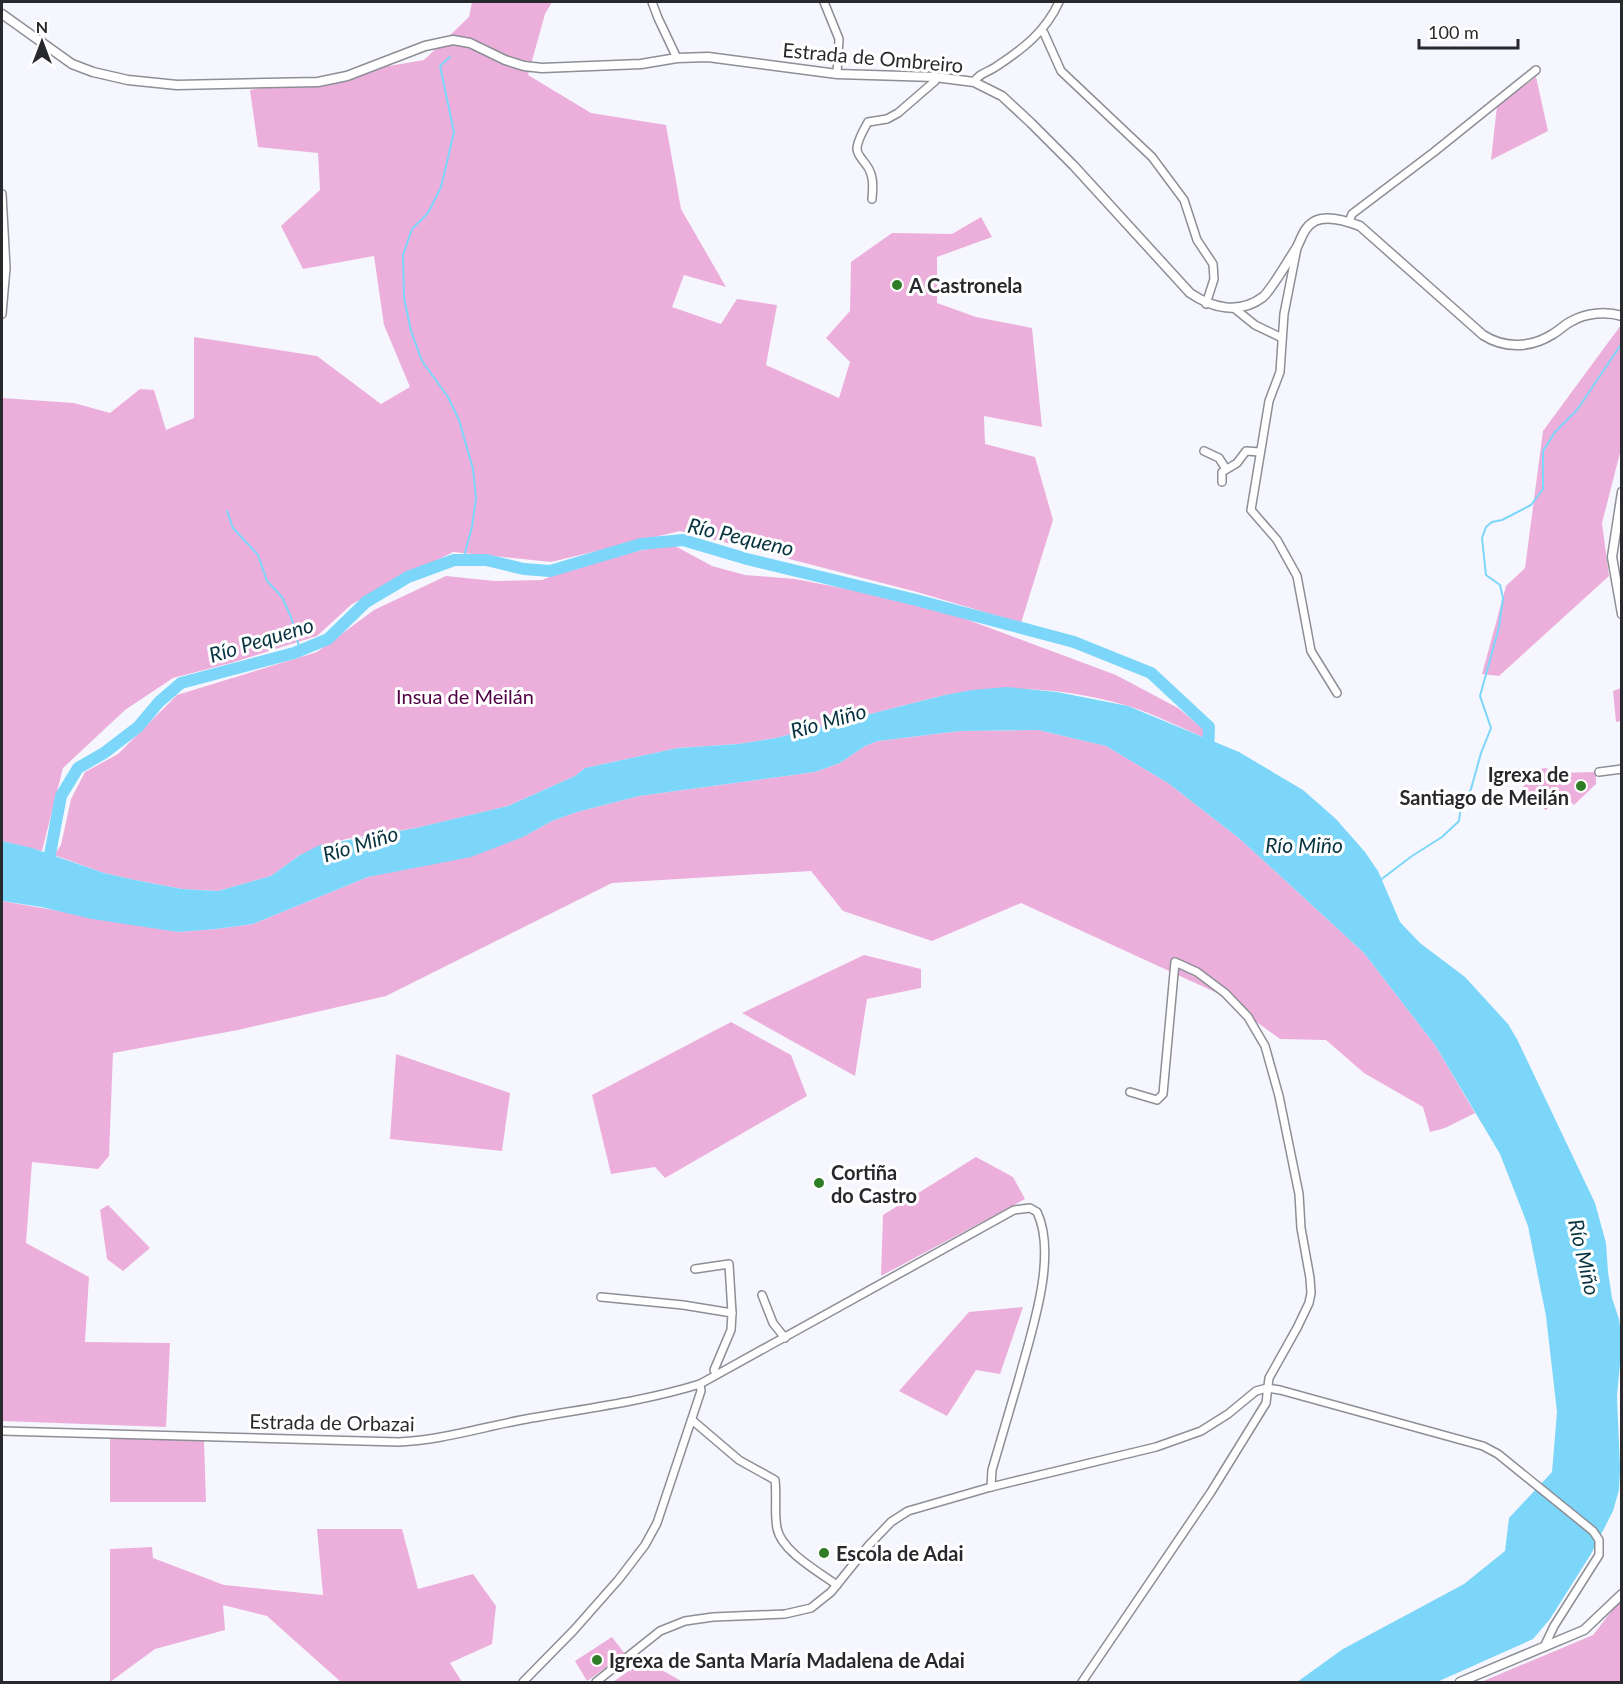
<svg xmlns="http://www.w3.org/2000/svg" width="1623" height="1684" font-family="Lato,sans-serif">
	<rect width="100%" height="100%" fill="#f6f7fe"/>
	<g fill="#ecafdc">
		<path d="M472,2H552L545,14L528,75L591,113L666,125L681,209L726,287L684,275L672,307L721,324L737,299L777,305L766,365L839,398L850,362L826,338L850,311L851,262L892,233L952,234L981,217L992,237L937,257V303L976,317L1032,328L1042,427L984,416L985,444L1035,457L1053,520L1021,623L917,592L680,531L551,562L453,552L352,604L317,636L231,663L173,678L125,710L63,768L42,851L2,841V398L74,403L110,413L140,389L154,390L166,430L194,418V337L317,356L381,404L410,387L384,325L374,256L303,269L281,226L320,190L318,153L258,147L250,90L424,60L469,17Z"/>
		<path d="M1536,77L1548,131L1491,160L1497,106Z"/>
		<path d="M1621,325V449L1602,523L1609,576L1499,676L1482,674L1506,586L1525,568L1543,431Z"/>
		<path d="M667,544L677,547L712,566L745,575L795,579L863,592L955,615L1116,675L1178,708L1206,731L1205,738C1180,727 1154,714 1128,706C1069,688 1006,684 945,695L776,738L738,744L678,748L585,768L575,776L508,806L416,828L346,839L300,855L271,876L218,891L182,889L135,880L104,873L54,855L61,845L71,799L85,772L118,754L177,695L317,652L374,610L446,576L495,581L542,580L578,566Z"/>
		<path d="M1621,688V721L1616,722L1613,691Z"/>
		<path d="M1038,730L1106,746L1168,783L1240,839L1364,953L1435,1045L1475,1113L1445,1128L1430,1132L1423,1107L1364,1073L1326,1040L1280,1039L1217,993L1021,903L932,941L843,911L811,871L612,883L386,996L238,1030L113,1053L109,1156L98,1169L32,1162L26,1243L89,1277L85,1342L170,1343L166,1427L2,1421V901L178,932L216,929L253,924L368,877L411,868L523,837L552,821L577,812L639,796L815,772L840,763L865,746L878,741L960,731Z"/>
		<path d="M1546,768L1560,773L1593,772L1596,775V784L1574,805L1561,794L1546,810L1519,791L1539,769Z"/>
		<path d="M864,955L921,969V988L867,999L855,1076L742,1013Z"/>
		<path d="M731,1022L791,1055L807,1096L665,1178L655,1167L611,1174L592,1095Z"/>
		<path d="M396,1054L510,1093L502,1151L390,1139Z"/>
		<path d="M976,1157L1013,1177L1025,1199L881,1276L883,1215Z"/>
		<path d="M108,1205L150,1248L123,1271L107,1259L100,1210Z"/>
		<path d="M1023,1307L1000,1374L976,1370L947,1416L899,1391L969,1312Z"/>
		<path d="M110,1437L204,1441L206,1502H110Z"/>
		<path d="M317,1529H402L418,1589L473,1574L496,1606L492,1644L450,1663L462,1682H341L267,1616L223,1605L225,1630L155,1649L110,1682V1549L152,1547L153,1558L224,1585L323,1595Z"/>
		<path d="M1621,1599V1682H1481L1593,1635Z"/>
		<path d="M612,1637L625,1654L587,1681L575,1661Z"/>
		<path d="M644,1660L683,1682H613Z"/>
	</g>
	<path fill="#7cd6f9" d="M1007,687L1057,692L1128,706L1239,752L1303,790L1336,819L1365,852L1378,871L1400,922L1420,943L1465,977L1476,989L1508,1024L1517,1039L1595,1203L1606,1243L1608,1272L1612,1298L1619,1319L1622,1342L1617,1396L1620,1468L1619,1490L1613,1511L1591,1554L1550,1619L1533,1639L1437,1682H1297L1343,1649L1464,1584L1505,1551L1509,1518L1552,1472L1557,1412L1546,1316L1528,1226L1500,1154L1435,1045L1364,953L1240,839L1168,783L1106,746L1038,730L960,731L878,741L865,746L840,763L815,772L639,796L577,812L552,821L523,837L471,857L368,877L253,924L216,929L178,932L92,919L41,907L2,901V841L32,848L104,873L135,880L182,889L218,891L271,876L300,855L320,845L416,828L508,806L575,776L585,768L678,748L738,744L776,738L945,695L972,690Z"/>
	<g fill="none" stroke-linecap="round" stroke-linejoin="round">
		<g stroke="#7cd6f9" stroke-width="2">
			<path d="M450,57L440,66L454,132L441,187L428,213L412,229L403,255L404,298L411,331L422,361L448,397L459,420L473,469L476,498L472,527L463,560"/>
			<path d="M227,511L233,528L258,555L267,581L282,597L291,617L300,650"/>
			<path d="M1379,881L1412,856L1442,837L1459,821L1461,804L1471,789L1481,753L1491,728L1480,696L1499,627L1503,598L1500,585L1486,575L1482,538L1486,527L1492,522L1502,520L1531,505L1543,489V451L1555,432L1577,410L1622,343"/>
		</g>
		<path stroke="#7cd6f9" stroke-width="12" d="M44,868L50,854L61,796L78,768L104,753L138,727L159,702L181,683L294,653L328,639L366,602L408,577L454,560H486L524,569L550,571L641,544L683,540L747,559L916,600L1074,642L1151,673L1209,727L1208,755"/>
		<g stroke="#8d8e96" stroke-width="10">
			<g id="minor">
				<path d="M652,2L658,18L677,58"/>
				<path d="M824,2L839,39L837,74"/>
				<path d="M1041,31L1044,33L1061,71L1152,157L1184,200L1197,240L1213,264L1214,279L1206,304"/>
				<path d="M974,82C979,73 989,72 997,66C1023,49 1046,31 1059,2"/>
				<path d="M2,194L6,268L2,314"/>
				<path d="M872,199C873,187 874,176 867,166C864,161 857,155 857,149C857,141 864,129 868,122L887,119L898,113L935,81V77"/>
				<path d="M1349,222L1352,214L1434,152L1536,70"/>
				<path d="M1297,248L1284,314L1280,372L1269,401L1251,510L1277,540L1297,576L1311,651L1337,693"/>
				<path d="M1234,308L1255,325L1282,338"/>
				<path d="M1204,451L1219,458L1226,469"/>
				<path d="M1222,482V472L1237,463L1246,451L1260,452"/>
				<path d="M1599,772L1622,769"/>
				<path d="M695,1269L729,1264L732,1313"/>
				<path d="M762,1295L773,1323L785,1338"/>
				<path d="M601,1297L683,1305L732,1313L731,1330L714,1370L716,1374"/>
				<path d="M692,1420L739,1460L775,1480C777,1496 774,1512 777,1528C781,1551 819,1572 837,1585"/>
				<path d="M2,1431L399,1442C441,1440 480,1428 521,1420C581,1409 642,1402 700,1384L1014,1210L1030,1208L1037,1212C1058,1256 1031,1333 1019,1378C1010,1408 1001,1439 992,1470L991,1487"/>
				<path d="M523,1682L574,1630L619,1579L645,1545L657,1523L701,1391L700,1384"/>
				<path d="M596,1682L660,1631L685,1621L713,1617L785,1614L811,1608L831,1592L869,1545L891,1522L908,1511L991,1487L1156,1447L1201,1431L1228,1414L1256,1391L1267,1388L1280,1390L1483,1446L1498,1454L1593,1531L1599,1540V1555L1554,1626L1544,1647"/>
				<path d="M1082,1682L1211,1492L1266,1403L1269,1378L1297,1328L1309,1303L1311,1293L1310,1278L1301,1228L1299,1194L1279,1096L1265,1046L1248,1017L1225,993L1197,972L1175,962L1163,1094L1157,1100L1130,1092"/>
			</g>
		</g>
		<g stroke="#8d8e96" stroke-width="11">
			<g id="tertiary">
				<path d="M2,14L72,64L93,72L128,80L177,85L318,82L347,76L425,46L453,40L470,43L505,60L524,66L542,68L641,64L677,58L708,57L837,74L935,77L974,82L1002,96L1031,123L1074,166L1190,293C1212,308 1239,315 1263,297C1272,289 1289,259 1297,247C1302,237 1304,227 1315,221C1327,215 1347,221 1360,226L1483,335C1505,349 1531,348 1553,334C1560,330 1565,324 1572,321C1586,313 1606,311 1622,316"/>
				<path d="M1622,492L1612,557L1622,614"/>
				<path d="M1460,1682L1584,1630L1622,1594"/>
			</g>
		</g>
		<use href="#minor" stroke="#fff" stroke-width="7"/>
		<use href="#tertiary" stroke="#fff" stroke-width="8"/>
	</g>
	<g fill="#2f7d26" stroke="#fff" stroke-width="2">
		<circle cx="897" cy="285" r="6"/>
		<circle cx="1581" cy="786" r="6"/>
		<circle cx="819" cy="1183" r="6"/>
		<circle cx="824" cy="1553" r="6"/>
		<circle cx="597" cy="1660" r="6"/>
	</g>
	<g text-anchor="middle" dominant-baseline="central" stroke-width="6" stroke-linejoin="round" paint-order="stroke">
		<g font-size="20" fill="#28292c" stroke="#fff">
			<text transform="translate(873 57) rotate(5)">Estrada de Ombreiro</text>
			<text transform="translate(332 1422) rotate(1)">Estrada de Orbazai</text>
		</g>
		<g font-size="20" font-weight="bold" fill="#28292c" stroke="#fff" text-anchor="start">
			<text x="909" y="285">A Castronela</text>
			<text x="1569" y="774" text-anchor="end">Igrexa de<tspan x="1569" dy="23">Santiago de Meilán</tspan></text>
			<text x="831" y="1172">Cortiña<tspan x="831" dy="23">do Castro</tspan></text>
			<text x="836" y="1553">Escola de Adai</text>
			<text x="609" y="1660">Igrexa de Santa María Madalena de Adai</text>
		</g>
		<g font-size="20" fill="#4f0144" stroke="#fff">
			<text x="465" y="696">Insua de Meilán</text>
		</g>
		<g font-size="21" font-style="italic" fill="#073341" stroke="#fff">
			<text transform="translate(741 536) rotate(13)">Río Pequeno</text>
			<text transform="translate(261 639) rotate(-17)">Río Pequeno</text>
			<text transform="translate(828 720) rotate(-16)">Río Miño</text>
			<text transform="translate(360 843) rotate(-17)">Río Miño</text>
			<text x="1304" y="844">Río Miño</text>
			<text transform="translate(1585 1257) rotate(77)">Río Miño</text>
		</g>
	</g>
	<rect width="1623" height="1684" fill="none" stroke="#28292c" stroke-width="6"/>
	<g transform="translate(42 42)" stroke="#ffffff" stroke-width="4.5" paint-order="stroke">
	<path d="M0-4.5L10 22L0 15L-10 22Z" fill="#28292c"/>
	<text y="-9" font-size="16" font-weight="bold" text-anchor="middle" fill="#28292c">N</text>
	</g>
	<path d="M1419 39v9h99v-9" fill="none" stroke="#28292c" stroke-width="3"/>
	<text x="1428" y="39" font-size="18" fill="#28292c" stroke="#ffffff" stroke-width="4.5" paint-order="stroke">100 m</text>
</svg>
